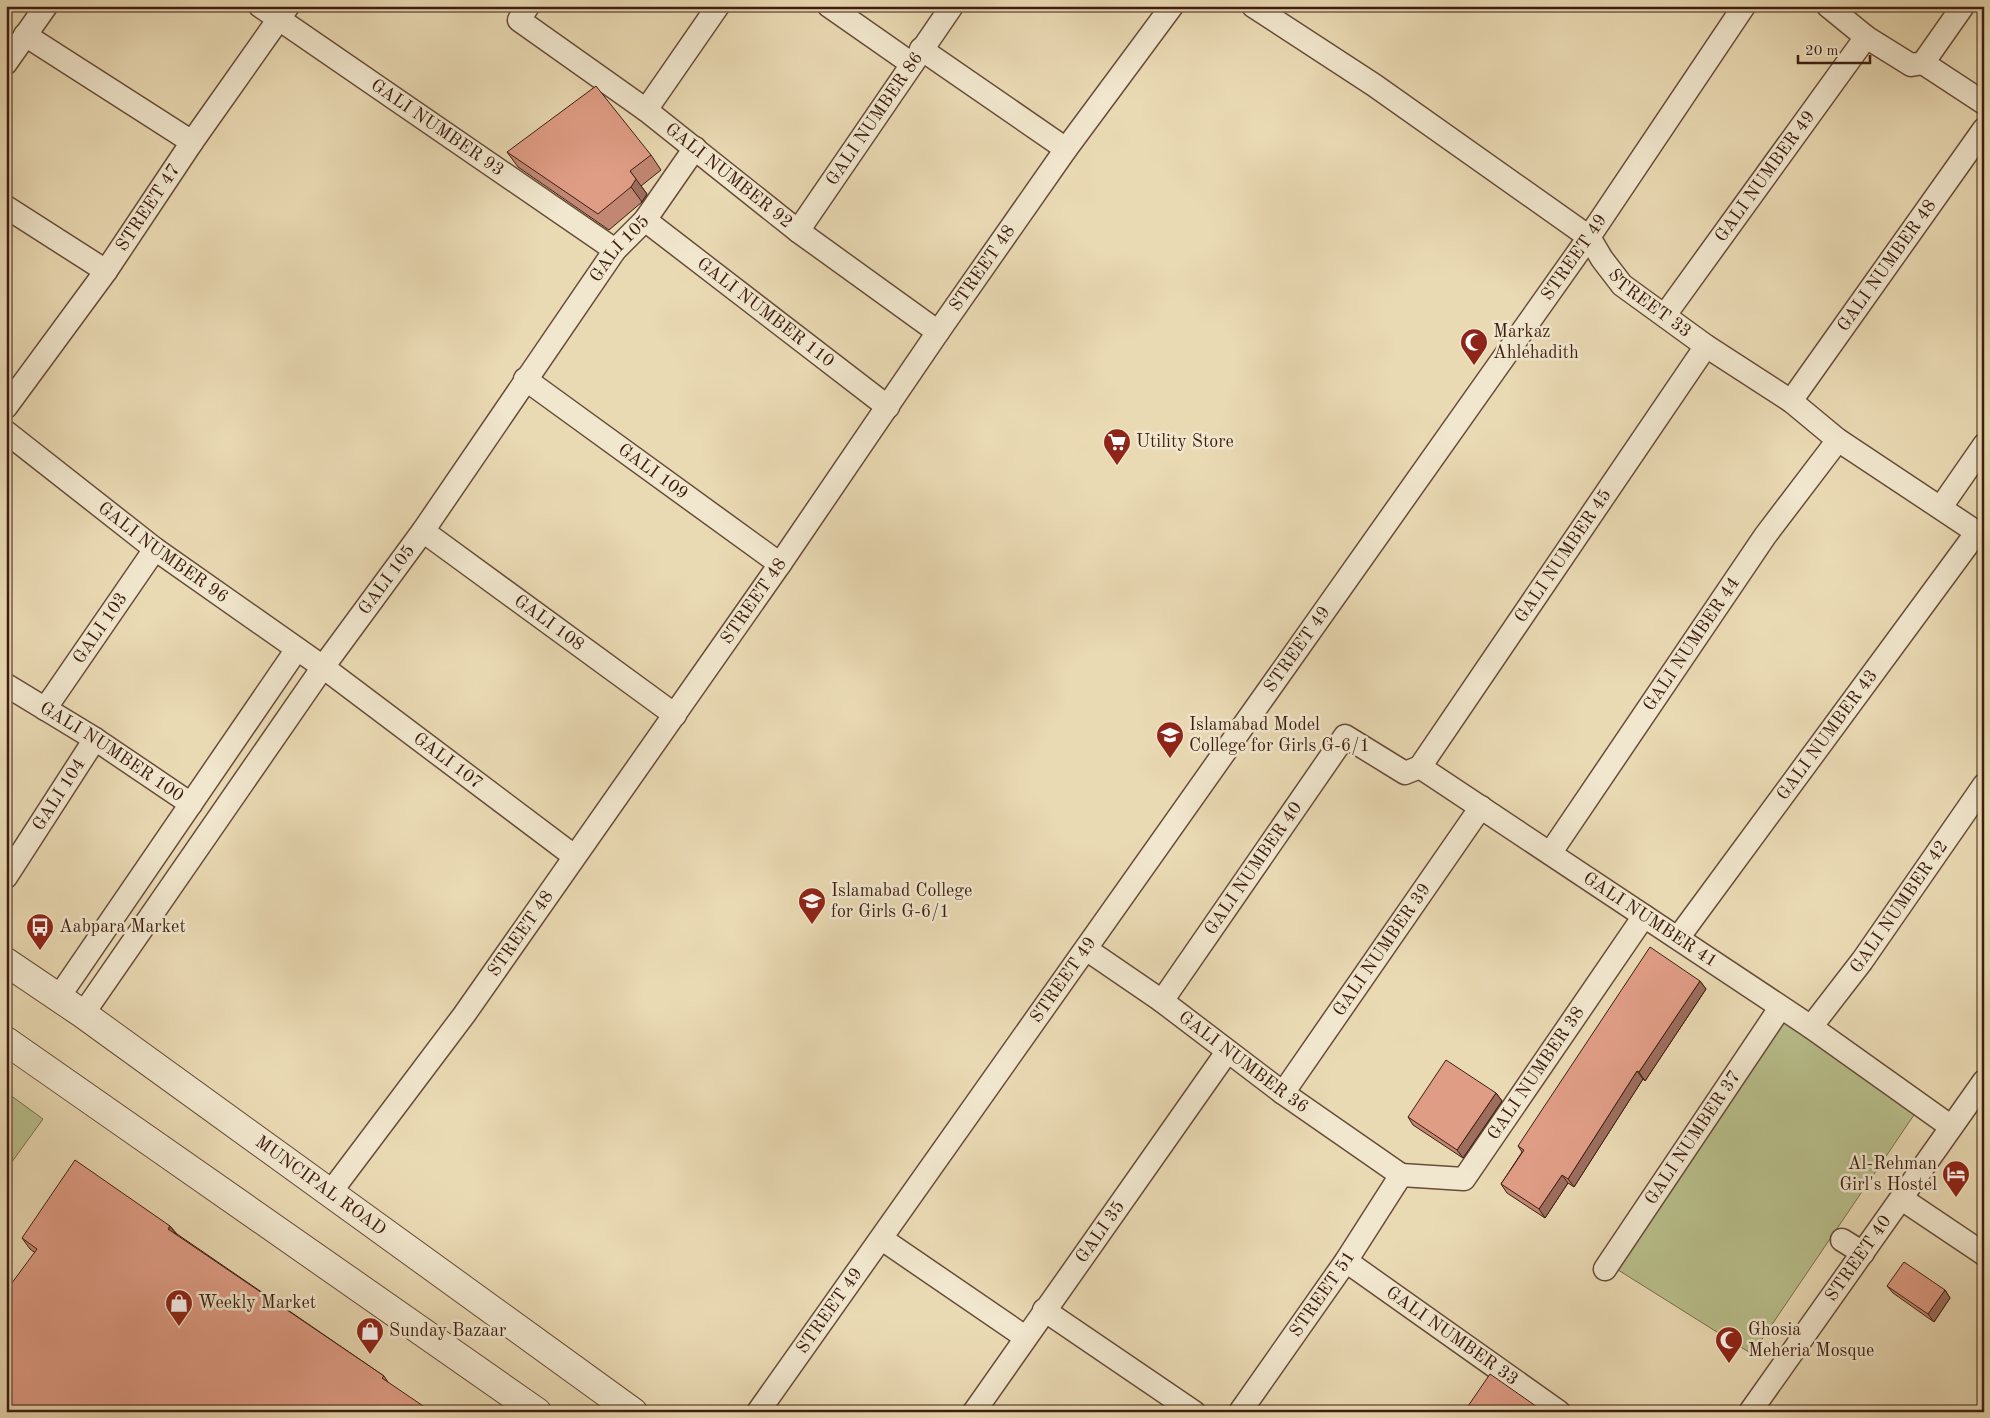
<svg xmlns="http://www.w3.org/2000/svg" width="1990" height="1418" font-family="'Old Standard TT',serif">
	<rect width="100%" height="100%" fill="#eadab4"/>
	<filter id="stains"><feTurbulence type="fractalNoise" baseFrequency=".004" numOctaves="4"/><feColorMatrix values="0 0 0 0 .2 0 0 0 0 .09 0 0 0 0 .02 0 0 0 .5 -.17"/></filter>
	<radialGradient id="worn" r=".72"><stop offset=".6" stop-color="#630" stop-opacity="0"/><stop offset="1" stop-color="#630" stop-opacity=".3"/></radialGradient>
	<g fill="#b8bf8c" stroke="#7a6e4e">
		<path d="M1784,1015L1916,1112L1752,1354L1615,1268Z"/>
		<path d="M6,1092L43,1119L6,1170Z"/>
	</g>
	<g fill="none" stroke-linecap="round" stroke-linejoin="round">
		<g stroke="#684c39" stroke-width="25">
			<g id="minor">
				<path id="s1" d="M260,6L615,250"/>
				<path id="s2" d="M528,6L519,20L646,110L798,231L938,332"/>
				<path d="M829,6L912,64"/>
				<path id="s3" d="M1253,6L1374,85L1589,237L1602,259L1622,285L1706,346L1791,401L1838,440L1984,537"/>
				<path d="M1828,6L1866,37L1911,65L1923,63L1963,6"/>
				<path d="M25,35L192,142"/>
				<path d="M921,49L1066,149"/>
				<path d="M6,63L46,6"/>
				<path d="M1923,63L1984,103"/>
				<path d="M646,110L718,6"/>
				<path d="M6,207L106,271"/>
				<path id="s4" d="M645,220L888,407"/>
				<path id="s5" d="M798,231L952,6"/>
				<path id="s6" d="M1665,315L1866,37"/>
				<path id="s7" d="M525,379L780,564"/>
				<path id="s8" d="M1791,401L1984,129"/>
				<path id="s9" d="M6,407L106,271L192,142L288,6"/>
				<path id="s10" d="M6,432L155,549L323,667L574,856"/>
				<path d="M1941,507L1984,445"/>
				<path id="s11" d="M423,531L675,715"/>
				<path id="s12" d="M6,685L95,739L191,804"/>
				<path id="s13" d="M45,709L155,549"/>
				<path id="s14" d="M1420,767L1706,346"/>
				<path id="s15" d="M1551,852L1765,536L1838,440"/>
				<path id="s16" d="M6,877L95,739"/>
				<path id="s17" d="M1678,938L1977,532"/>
				<path id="s18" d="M1086,949L1162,1001L1283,1093L1401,1175"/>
				<path d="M58,998L297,649"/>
				<path id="s19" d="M1162,1001L1345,736L1405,773L1420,767L1811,1027L1950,1126"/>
				<path id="s20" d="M83,1014L323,667L423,531L615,250L645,220L695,148"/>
				<path id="s21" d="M1811,1027L1862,961L1984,785"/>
				<path id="s22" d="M1283,1093L1481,807"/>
				<path id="s23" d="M1401,1175L1464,1179L1644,916"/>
				<path id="s24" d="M330,1193L464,1015L780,564L938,332L1066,149L1172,6"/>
				<path d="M1902,1199L1984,1254"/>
				<path d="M882,1239L1025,1337"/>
				<path d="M1842,1240L1863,1253"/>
				<path id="s25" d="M1346,1261L1559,1412"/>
				<path id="s26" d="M1605,1269L1780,1008"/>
				<path d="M1044,1310L1194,1412"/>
				<path id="s27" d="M758,1412L1589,237L1744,6"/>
				<path id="s28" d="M974,1412L1227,1052"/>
				<path id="s29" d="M1240,1412L1346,1261L1401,1175"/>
				<path id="s30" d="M1750,1412L1984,1081"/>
			</g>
		</g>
		<g stroke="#684c39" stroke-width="30">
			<g id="tertiary">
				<path id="s31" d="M6,962L83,1014L633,1412"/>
				<path d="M6,1041L537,1412"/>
			</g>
		</g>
		<use href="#minor" stroke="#f1e7ce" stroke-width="22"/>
		<use href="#tertiary" stroke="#f1e7ce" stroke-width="28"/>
	</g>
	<g fill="#c18773" stroke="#3d1d10">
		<path d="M507,152L651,155L661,170L641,186L647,194L642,202L609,230L518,167Z"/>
		<path d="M1700,981L1706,989L1645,1081L1643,1079L1574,1187L1568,1183L1545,1218L1507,1193L1501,1184L1522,1152L1518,1146Z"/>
		<path d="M1496,1093L1502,1101L1463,1158L1413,1125L1408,1117Z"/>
		<path d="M170,1226L177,1234L384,1376L388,1382L34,1252L30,1249L22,1238Z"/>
		<path d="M1887,1286L1945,1290L1950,1298L1934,1322L1893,1293Z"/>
	</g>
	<g fill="#9d6e5e" stroke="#3d1d10">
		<path d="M630,171L647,194L642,202L631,187Z"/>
		<path d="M1700,981L1706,989L1645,1081L1639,1072Z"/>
		<path d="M1637,1071L1643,1079L1574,1187L1568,1179Z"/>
		<path d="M1496,1093L1502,1101L1463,1158L1457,1150Z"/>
		<path d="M1562,1175L1568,1183L1545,1218L1539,1209Z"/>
		<path d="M170,1226L178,1237L168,1229Z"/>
		<path d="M1945,1290L1950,1298L1934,1322L1928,1314Z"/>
	</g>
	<g fill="#e09d86" stroke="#3d1d10">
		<path d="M596,86L651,155L630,171L636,179L631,187L598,214L507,152Z"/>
		<path d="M1650,947L1700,981L1639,1072L1637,1071L1568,1179L1562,1175L1539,1209L1501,1184L1524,1150L1518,1146Z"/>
		<path d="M1446,1060L1496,1093L1457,1150L1408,1117Z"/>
		<path d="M75,1160L170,1226L168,1229L384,1376L382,1378L432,1412H6V1291L37,1249L22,1238Z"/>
		<path d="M1904,1262L1945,1290L1928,1314L1887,1286Z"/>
		<path d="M1490,1374L1543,1411L1545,1412H1464Z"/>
		<path d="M1561,1409L1565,1412H1554Z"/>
	</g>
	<defs>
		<g id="mosque-pin" transform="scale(1.4375)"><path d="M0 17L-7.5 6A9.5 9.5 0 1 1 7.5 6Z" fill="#8f2418" stroke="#f1e7ce"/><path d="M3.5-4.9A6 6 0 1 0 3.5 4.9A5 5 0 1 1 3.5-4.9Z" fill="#fff"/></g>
		<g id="supermarket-pin" transform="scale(1.4375)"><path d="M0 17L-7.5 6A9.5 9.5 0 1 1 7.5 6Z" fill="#8f2418" stroke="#f1e7ce"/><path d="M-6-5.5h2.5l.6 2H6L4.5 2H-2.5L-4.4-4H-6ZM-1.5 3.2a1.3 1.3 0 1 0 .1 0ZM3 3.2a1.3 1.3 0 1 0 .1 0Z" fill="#fff"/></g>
		<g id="university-pin" transform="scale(1.4375)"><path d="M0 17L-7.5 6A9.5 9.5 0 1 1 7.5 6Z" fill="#8f2418" stroke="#f1e7ce"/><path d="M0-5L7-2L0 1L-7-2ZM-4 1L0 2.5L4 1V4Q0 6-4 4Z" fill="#fff"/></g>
		<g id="bus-pin" transform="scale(1.4375)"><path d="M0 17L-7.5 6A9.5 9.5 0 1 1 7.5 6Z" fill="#8f2418" stroke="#f1e7ce"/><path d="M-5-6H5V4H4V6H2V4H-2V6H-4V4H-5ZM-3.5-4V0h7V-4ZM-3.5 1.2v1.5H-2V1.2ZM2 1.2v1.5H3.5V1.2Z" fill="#fff"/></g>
		<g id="hotel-pin" transform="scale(1.4375)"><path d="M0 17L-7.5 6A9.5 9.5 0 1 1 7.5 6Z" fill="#8f2418" stroke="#f1e7ce"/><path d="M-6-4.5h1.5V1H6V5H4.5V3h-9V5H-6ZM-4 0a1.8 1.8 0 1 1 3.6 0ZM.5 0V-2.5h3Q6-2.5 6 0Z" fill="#fff"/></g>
		<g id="shop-pin" transform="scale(1.4375)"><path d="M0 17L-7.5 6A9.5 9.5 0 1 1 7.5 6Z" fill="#8f2418" stroke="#f1e7ce"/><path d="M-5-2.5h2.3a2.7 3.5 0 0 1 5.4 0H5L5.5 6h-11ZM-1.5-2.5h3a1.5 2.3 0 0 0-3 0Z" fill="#fff"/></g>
	</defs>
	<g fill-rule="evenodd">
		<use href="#mosque-pin" x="1474" y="342"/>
		<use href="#supermarket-pin" x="1117" y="442"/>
		<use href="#university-pin" x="1170" y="735"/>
		<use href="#university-pin" x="812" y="901"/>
		<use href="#bus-pin" x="40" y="927"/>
		<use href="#hotel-pin" x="1956" y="1174"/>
		<use href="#shop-pin" x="179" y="1303"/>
		<use href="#shop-pin" x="370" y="1331"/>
		<use href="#mosque-pin" x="1729" y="1340"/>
	</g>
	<g text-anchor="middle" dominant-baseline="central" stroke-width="5" stroke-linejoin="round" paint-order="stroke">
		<g font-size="18" fill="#3d1d10" stroke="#f1e7ce">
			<text stroke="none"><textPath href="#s5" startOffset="136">GALI NUMBER 86</textPath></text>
			<text stroke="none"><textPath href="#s1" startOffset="215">GALI NUMBER 93</textPath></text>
			<text stroke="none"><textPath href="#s2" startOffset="278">GALI NUMBER 92</textPath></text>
			<text stroke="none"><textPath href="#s6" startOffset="171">GALI NUMBER 49</textPath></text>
			<text stroke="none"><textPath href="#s9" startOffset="245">STREET 47</textPath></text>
			<text stroke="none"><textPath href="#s20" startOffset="935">GALI 105</textPath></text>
			<text stroke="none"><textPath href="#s27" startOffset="1414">STREET 49</textPath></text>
			<text stroke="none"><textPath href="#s8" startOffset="166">GALI NUMBER 48</textPath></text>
			<text stroke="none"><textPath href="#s24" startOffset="1132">STREET 48</textPath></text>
			<text stroke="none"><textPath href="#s3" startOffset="499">STREET 33</textPath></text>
			<text stroke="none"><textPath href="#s4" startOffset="152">GALI NUMBER 110</textPath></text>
			<text stroke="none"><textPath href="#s7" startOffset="158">GALI 109</textPath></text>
			<text stroke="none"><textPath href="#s10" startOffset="198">GALI NUMBER 96</textPath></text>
			<text stroke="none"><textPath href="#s14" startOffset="255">GALI NUMBER 45</textPath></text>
			<text stroke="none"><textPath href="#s20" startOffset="530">GALI 105</textPath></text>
			<text stroke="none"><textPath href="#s24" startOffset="728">STREET 48</textPath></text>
			<text stroke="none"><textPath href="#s11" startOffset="156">GALI 108</textPath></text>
			<text stroke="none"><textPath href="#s13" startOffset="98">GALI 103</textPath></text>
			<text stroke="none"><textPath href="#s15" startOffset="251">GALI NUMBER 44</textPath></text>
			<text stroke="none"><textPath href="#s27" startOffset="934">STREET 49</textPath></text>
			<text stroke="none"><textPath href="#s17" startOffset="252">GALI NUMBER 43</textPath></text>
			<text stroke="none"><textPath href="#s12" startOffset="125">GALI NUMBER 100</textPath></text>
			<text stroke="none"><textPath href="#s10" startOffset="551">GALI 107</textPath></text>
			<text stroke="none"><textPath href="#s16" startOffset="98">GALI 104</textPath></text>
			<text stroke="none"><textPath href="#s19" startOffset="161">GALI NUMBER 40</textPath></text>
			<text stroke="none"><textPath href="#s21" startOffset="149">GALI NUMBER 42</textPath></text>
			<text stroke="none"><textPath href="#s19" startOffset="685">GALI NUMBER 41</textPath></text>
			<text stroke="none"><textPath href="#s24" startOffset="322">STREET 48</textPath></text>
			<text stroke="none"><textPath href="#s22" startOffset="174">GALI NUMBER 39</textPath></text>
			<text stroke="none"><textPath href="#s27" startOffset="529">STREET 49</textPath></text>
			<text stroke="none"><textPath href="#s18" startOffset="194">GALI NUMBER 36</textPath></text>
			<text stroke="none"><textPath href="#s23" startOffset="191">GALI NUMBER 38</textPath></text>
			<text stroke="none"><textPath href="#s26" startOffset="158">GALI NUMBER 37</textPath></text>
			<text stroke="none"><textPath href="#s31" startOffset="386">MUNCIPAL ROAD</textPath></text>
			<text stroke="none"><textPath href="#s28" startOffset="220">GALI 35</textPath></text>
			<text stroke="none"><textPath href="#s30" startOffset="188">STREET 40</textPath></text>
			<text stroke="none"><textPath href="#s29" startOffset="144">STREET 51</textPath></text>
			<text stroke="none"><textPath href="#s27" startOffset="124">STREET 49</textPath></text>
			<text stroke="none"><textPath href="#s25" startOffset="130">GALI NUMBER 33</textPath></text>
		</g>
		<g font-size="18" fill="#3d1d10" stroke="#f1e7ce" text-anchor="start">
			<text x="1493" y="332">Markaz<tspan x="1493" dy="21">Ahlehadith</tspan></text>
			<text x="1136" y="442">Utility Store</text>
			<text x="1189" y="725">Islamabad Model<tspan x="1189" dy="21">College for Girls G-6/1</tspan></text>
			<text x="831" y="891">Islamabad College<tspan x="831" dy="21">for Girls G-6/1</tspan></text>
			<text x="59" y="927">Aabpara Market</text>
			<text x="1937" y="1164" text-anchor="end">Al-Rehman<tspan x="1937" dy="21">Girl's Hostel</tspan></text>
			<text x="198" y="1303">Weekly Market</text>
			<text x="1748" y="1330">Ghosia<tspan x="1748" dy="21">Meheria Mosque</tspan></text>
			<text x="389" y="1331">Sunday Bazaar</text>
		</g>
	</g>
	<rect width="1990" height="1418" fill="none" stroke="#eadab4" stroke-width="25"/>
	<rect x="8" y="8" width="1975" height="1403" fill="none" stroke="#3d1d10" stroke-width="2.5"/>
	<rect x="12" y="12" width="1965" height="1393" fill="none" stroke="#3d1d10"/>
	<path d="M1798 55v8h72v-8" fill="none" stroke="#3d1d10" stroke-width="2.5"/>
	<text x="1805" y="55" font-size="15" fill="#3d1d10" stroke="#f1e7ce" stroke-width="4" paint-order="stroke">20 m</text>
	<rect width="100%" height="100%" filter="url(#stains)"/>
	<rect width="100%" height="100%" fill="url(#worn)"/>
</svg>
